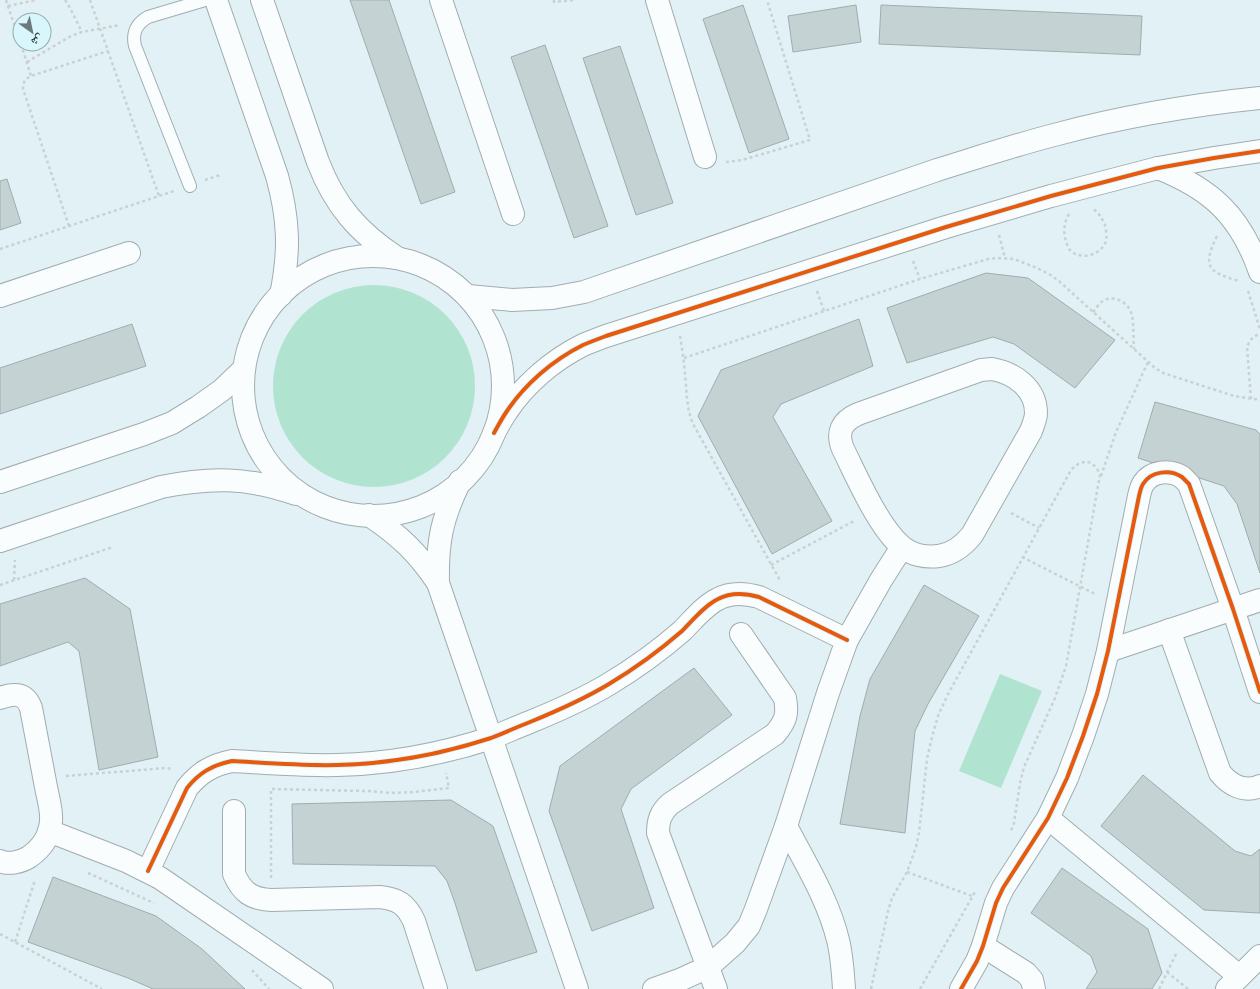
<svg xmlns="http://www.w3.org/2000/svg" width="1260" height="989" font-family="'Work Sans','Noto Naskh Arabic',sans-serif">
	<rect width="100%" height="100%" fill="#e1f1f5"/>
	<g fill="#b0e3d0">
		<circle cx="374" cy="386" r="101"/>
		<path d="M1000,674L1042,691L1001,788L959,771Z"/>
	</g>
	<g fill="#c4d2d3" stroke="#9eadae">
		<path d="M350,0H389L455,192L421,204Z"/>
		<path d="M743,5L789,139L749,153L703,19Z"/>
		<path d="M856,5L861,42L793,52L788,16Z"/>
		<path d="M881,5L1142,16L1140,55L879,44Z"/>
		<path d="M545,45L608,226L574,238L511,57Z"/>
		<path d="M620,46L673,203L636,215L583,58Z"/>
		<path d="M7,179L21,223L0,230V181Z"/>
		<path d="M986,273L1028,278L1115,340L1075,388L1014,344L993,337L907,363L887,308Z"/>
		<path d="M859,319L873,366L781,404L773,417L832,521L772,554L698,416L721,370Z"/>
		<path d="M132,324L146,366L0,414V368Z"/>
		<path d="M1155,402L1256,430L1260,434V573L1237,504L1224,486L1138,458Z"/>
		<path d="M85,578L130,609L158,757L99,770L79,651L68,642L0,666V604Z"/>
		<path d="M924,585L979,616L928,704L915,731L905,833L840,824L860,716L870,679Z"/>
		<path d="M694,668L732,715L631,789L621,809L654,908L592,931L549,811L560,766Z"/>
		<path d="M1143,775L1235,851L1251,856L1260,849V913L1204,910L1101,826Z"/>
		<path d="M451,800L493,826L537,952L476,971L455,903L447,881L435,866L293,864L292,804Z"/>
		<path d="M1062,868L1148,929L1162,973L1152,989H1086L1097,972L1091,956L1031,913Z"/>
		<path d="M53,877L156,916L202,949L245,989H153L128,978L28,942Z"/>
	</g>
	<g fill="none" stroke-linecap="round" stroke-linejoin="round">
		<g stroke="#a0adb0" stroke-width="14">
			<path id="service" d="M190,186L135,46C132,33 136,24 148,17L205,0"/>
		</g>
		<g stroke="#a0adb0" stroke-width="24">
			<g id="minor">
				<path d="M216,0L277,176C289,219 290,251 281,295"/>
				<path d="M262,0L318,162C335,206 358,232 397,258"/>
				<path d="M441,0L513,214"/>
				<path d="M657,0L705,157"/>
				<path d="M1158,168C1212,189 1241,217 1260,272"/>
				<path d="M0,296L129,253"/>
				<path d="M992,369C1014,373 1036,388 1036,413C1036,419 1033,425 1031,431L972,535C963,546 953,554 939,556C926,558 911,555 901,546C878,526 857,477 843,449C836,432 842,421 858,414L981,370Z"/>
				<path d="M369,515C399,535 418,553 438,583L577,989"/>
				<path d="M438,583C437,541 442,518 460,481"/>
				<path d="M1169,630L1220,773C1230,785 1244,793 1260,786"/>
				<path d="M1108,651L1260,600"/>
				<path d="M0,698C14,693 25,692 31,708C36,734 41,761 46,787C48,798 52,810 51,821C50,836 42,848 29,857C21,862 9,865 0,861"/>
				<path d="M234,811V874C242,892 251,899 271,900L380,897C398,899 406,904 414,921L436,989"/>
				<path d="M1048,818L1239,976"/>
				<path d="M786,826C805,863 828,899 838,940C842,956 843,973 844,989"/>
				<path d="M49,831L126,861L160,878L322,989"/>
				<path d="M148,871L187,788C199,773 212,765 232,761C267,763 302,766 337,765C389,764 442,754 491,738C504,733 517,727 530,722C557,711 584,699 609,684C634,669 659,651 682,631C693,620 704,606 718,599C731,592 745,593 759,597L847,640"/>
				<path d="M983,946L1026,973L1032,980L1034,989"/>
				<path d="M654,989L682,979L708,967L735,943L749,926L756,909L786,826L828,693L847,640L881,580L902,547"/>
				<path d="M716,989L658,833C658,820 661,812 670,804L775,734C786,721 788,714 785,698L741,634"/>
				<path d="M961,989L977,961L983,946L996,903L1003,888L1048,818L1067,778L1083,736L1097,694L1108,651L1139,496C1140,492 1141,487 1143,484C1151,471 1170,469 1182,477C1184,479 1187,482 1189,484L1233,609L1260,692"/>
				<path d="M1227,989L1260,956"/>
			</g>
		</g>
		<g stroke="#a0adb0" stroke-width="24">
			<g id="tertiary">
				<circle cx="373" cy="386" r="130"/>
				<path d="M468,296L512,300L552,298L584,292L937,170C976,158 1015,145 1054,135C1121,117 1191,105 1260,98"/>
				<path d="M494,433C498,426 502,418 507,411C525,384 553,360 583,345C590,342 598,339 606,336L946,227L1051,196L1158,168L1214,158L1260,151"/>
				<path d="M0,482L144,434L172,423L198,407L222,390L244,369"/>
				<path d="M0,541L161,487C210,477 248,477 296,494"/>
			</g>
		</g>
		<g stroke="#cad1d1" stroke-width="2.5" stroke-dasharray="3 3" stroke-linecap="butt">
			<path d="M6,0L20,42"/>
			<path d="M65,0L68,4L82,32"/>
			<path d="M90,0L159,196"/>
			<path d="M554,0V2L576,0"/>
			<path d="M8,6L36,0"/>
			<path d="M21,44L31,76"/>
			<path d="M27,62L71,36L82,32L120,25"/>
			<path d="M726,162L742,160L810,140L767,0"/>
			<path d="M205,180L220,175"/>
			<path d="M1069,214C1064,222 1063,233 1066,241C1067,244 1068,248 1070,250C1080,261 1102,255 1106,241C1107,236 1106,230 1105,225C1102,218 1099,213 1092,208"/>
			<path d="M69,226L23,89C23,82 25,79 31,76L108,51"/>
			<path d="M999,235L1005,258"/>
			<path d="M1217,236C1202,267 1208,272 1239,281"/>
			<path d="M0,249L174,191"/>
			<path d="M913,261L920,279"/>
			<path d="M817,291L824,311"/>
			<path d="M1248,291L1260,329"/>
			<path d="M1093,312C1096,309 1099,303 1103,301C1115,294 1129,303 1132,315C1134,326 1133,338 1134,349"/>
			<path d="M680,336C682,348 684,361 685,374C687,391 686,407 693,424L781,582"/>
			<path d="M684,358L920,279L988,259L997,258L1014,259L1037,268L1049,274L1060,282L1155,368L1163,373L1234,396L1260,400"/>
			<path d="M1251,399L1247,347C1250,340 1253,336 1260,334"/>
			<path d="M1101,476L1116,432L1148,362"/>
			<path d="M1011,513L1039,528"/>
			<path d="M1022,557L1097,595"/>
			<path d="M771,565L854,521"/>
			<path d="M14,580L15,560"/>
			<path d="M0,585L113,547"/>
			<path d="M66,776L165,768L173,769"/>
			<path d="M907,872L972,896"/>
			<path d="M88,873L154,903"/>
			<path d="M271,878V789L368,791L391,793L414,792L449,788L446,773"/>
			<path d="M0,934L102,989"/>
			<path d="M15,942L35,880"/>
			<path d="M252,970L269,989"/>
			<path d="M1167,972L1188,989"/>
			<path d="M871,989L888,911L892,898L907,872L916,847L919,833L927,759L932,737L938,716L947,696L1071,470C1082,458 1094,459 1100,475L1066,666L1055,698L1024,767L1020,783L1014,823L1010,833"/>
			<path d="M920,989L975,892"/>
			<path d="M1159,989L1177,952"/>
		</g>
		<use href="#service" stroke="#fafdfe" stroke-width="12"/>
		<use href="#minor" stroke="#fafdfe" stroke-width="22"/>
		<use href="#tertiary" stroke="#fafdfe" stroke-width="22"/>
		<g stroke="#d9f6fd" stroke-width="6">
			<g id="cycleway">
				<path d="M494,433C498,426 502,418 507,411C525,384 553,360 583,345C590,342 598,339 606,336L946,227L1051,196L1158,168L1214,158L1260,151"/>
				<path d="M148,871L187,788C199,773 212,765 232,761C267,763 302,766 337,765C389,764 442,754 491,738C504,733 517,727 530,722C557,711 584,699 609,684C634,669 659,651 682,631C693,620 704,606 718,599C731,592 745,593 759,597L847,640"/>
				<path d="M961,989L977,961L983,946L996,903L1003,888L1048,818L1067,778L1083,736L1097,694L1108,651L1139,496C1140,492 1141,487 1143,484C1151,471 1170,469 1182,477C1184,479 1187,482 1189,484L1233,609L1260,692"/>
			</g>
		</g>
		<use href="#cycleway" stroke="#e8590c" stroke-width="4"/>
	</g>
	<g transform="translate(32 32) rotate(147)"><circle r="19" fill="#d9f6fd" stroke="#93aaaf"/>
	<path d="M0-3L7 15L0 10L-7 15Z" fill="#69797c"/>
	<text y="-6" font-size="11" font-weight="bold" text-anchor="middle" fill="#29383b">ش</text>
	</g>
</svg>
